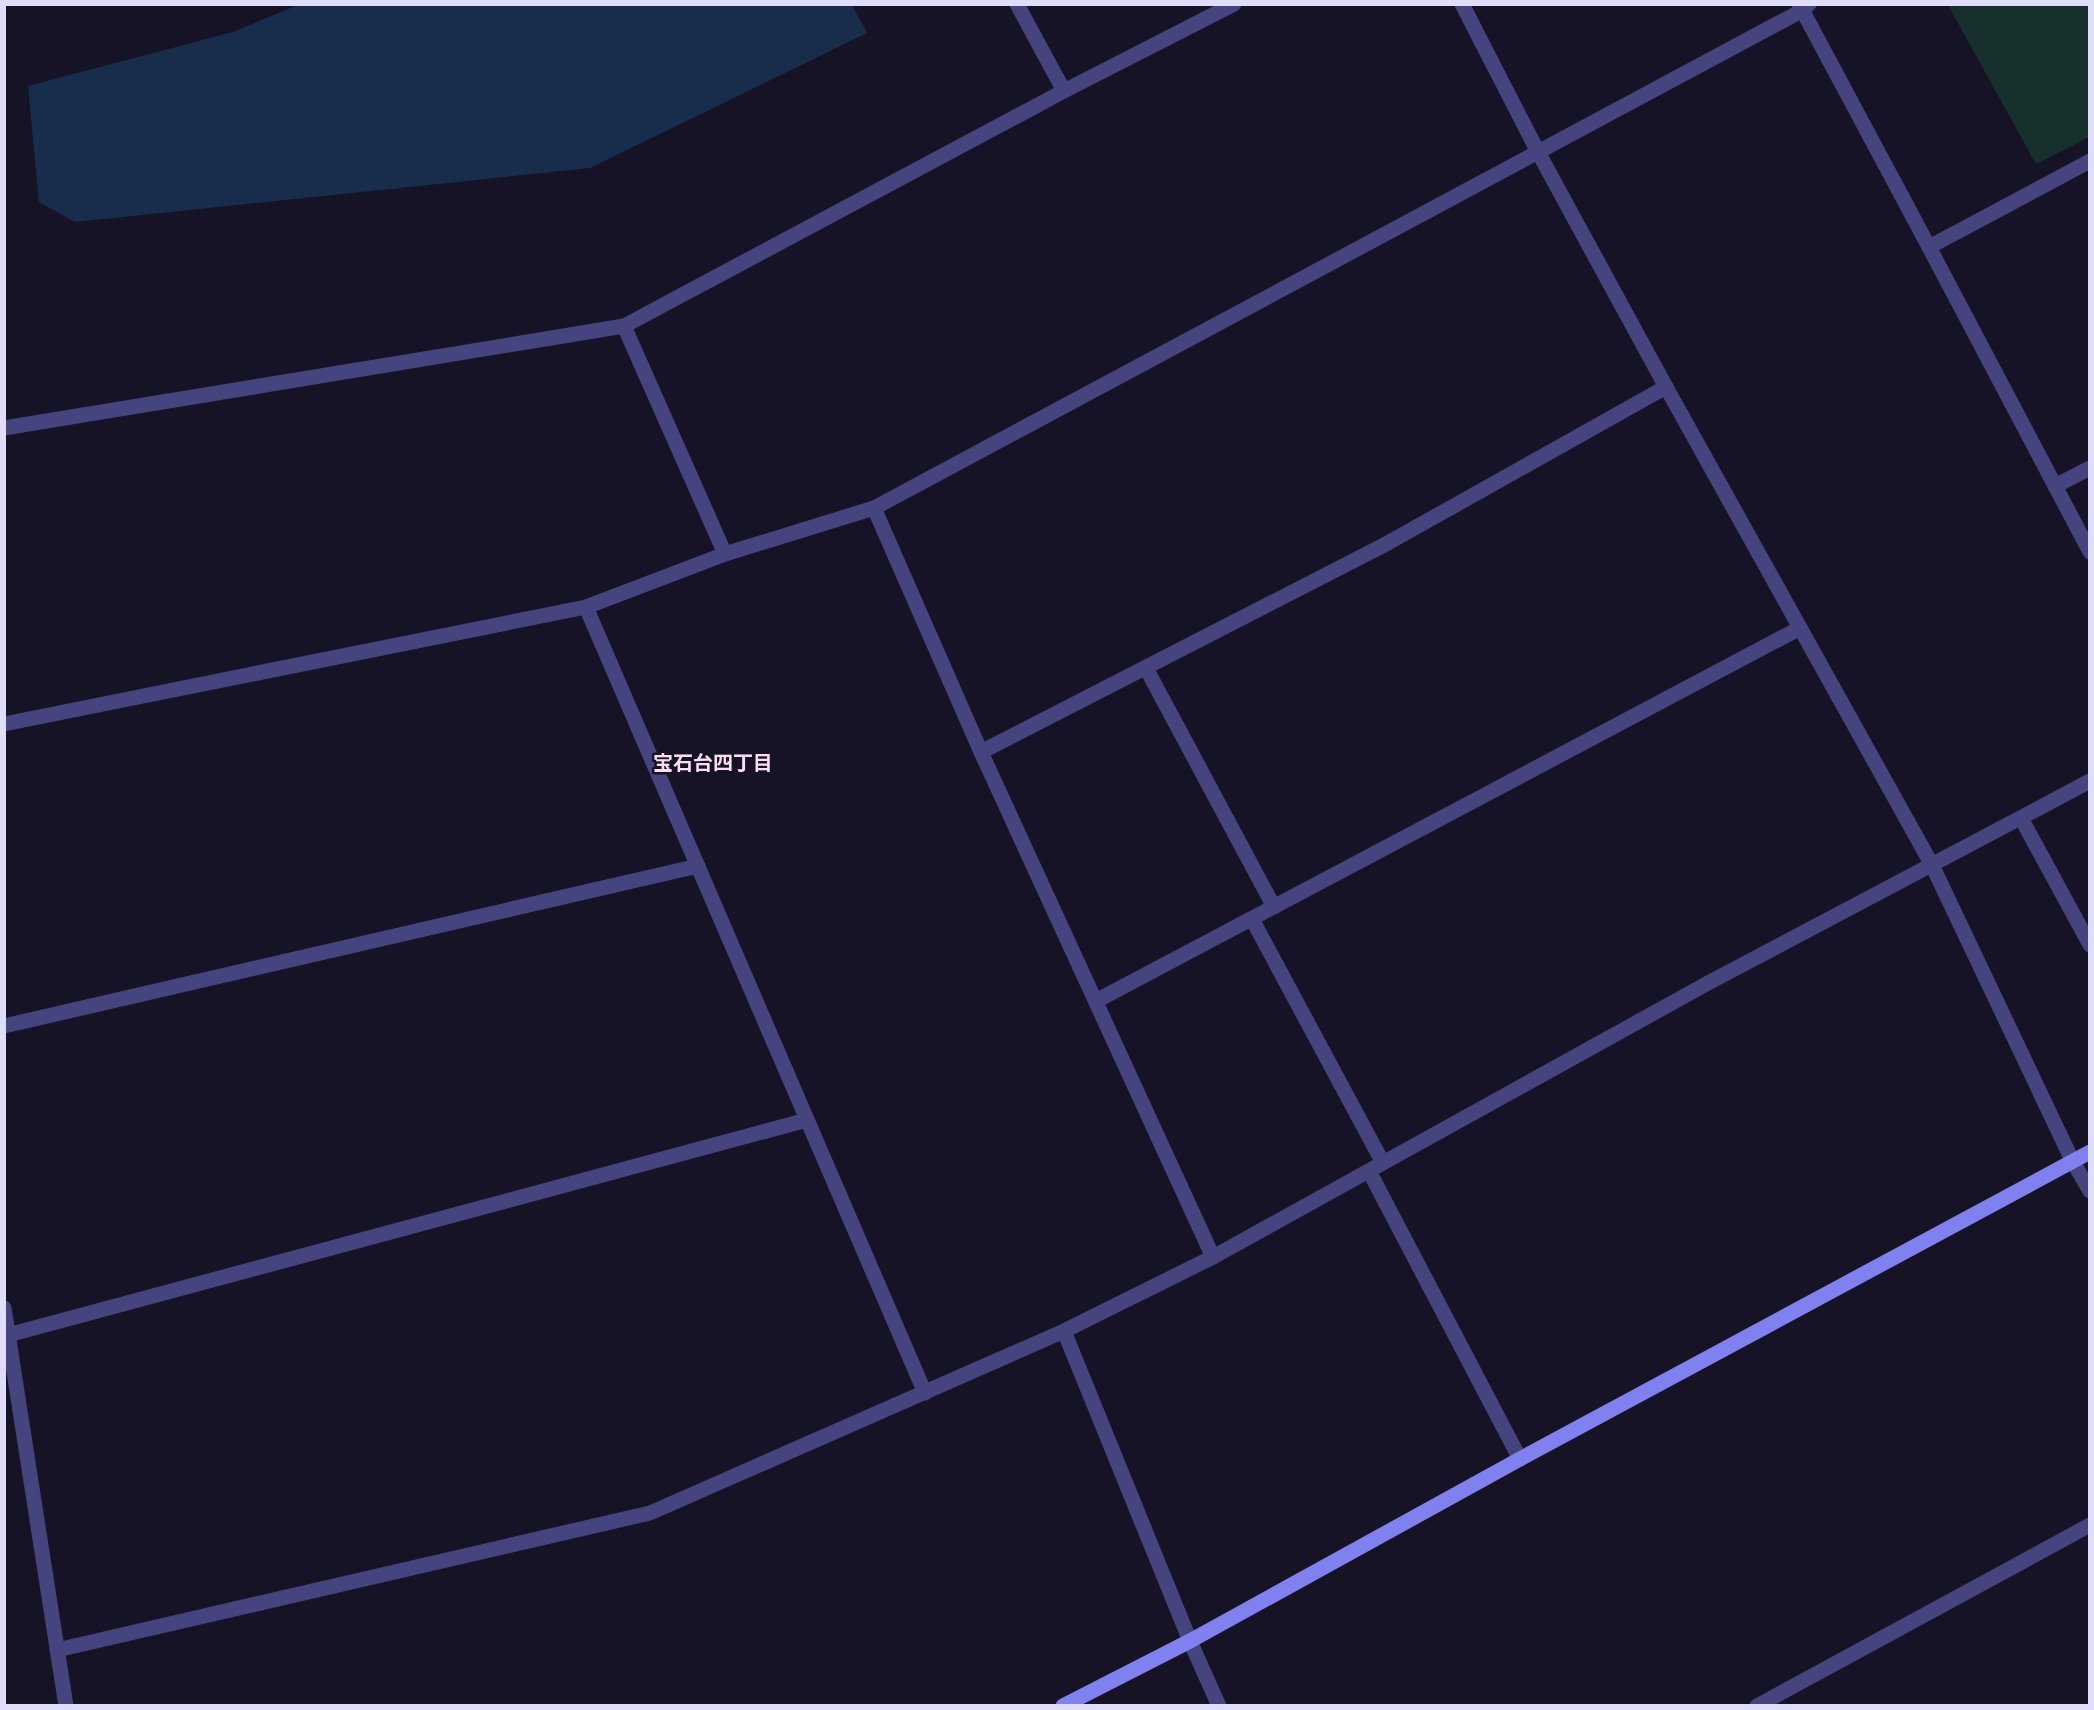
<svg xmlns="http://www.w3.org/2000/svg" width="2094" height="1710" font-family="Mulish,'Noto Sans JP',sans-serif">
	<rect width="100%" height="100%" fill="#161326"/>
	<path fill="#17302e" d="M1948,5H2089V137L2036,164Z"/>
	<path fill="#182d4b" d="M300,4L852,5L867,33L590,168L75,222L39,202L28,86L233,32Z"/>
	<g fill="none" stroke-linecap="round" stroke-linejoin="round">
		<g stroke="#45447f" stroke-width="15">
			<path d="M1017,4L1064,91"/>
			<path d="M1462,4L1538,152L1666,387L1932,865L2073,1162L2090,1191"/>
			<path d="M1799,4L1929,247L2090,552"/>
			<path d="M1929,247L2090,161"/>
			<path d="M624,326L725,554"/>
			<path d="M4,428L624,326L1064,91L1234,4"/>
			<path d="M2055,486L2090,468"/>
			<path d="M874,508L981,752L1213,1257"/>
			<path d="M586,607L925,1393"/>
			<path d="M1146,668L1274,907"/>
			<path d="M4,724L586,607L725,554L874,508L1803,10L1809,4"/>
			<path d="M981,752L1386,544L1666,387"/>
			<path d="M2021,818L2090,945"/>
			<path d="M1252,919L1383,1163"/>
			<path d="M1096,1001L1800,628"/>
			<path d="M4,1026L698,866"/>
			<path d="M1369,1171L1520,1459"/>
			<path d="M4,1308L66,1706"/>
			<path d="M1064,1331L1190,1641L1219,1706"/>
			<path d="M8,1335L807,1120"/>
			<path d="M57,1650L650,1513L1064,1331L1213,1257L1708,983L2090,781"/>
			<path d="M1757,1706L2090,1525"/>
		</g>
		<path stroke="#8180ef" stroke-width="15" d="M1063,1706L1190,1641L1520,1459L2090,1152"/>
	</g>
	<g text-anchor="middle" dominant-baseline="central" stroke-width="5" stroke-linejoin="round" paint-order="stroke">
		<g font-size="20" font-weight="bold" fill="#fbdff1" stroke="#161326">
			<text x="713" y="762">宝石台四丁目</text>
		</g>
	</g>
	<rect width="2094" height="1710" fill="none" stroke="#e0ddfb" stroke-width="12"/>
</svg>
